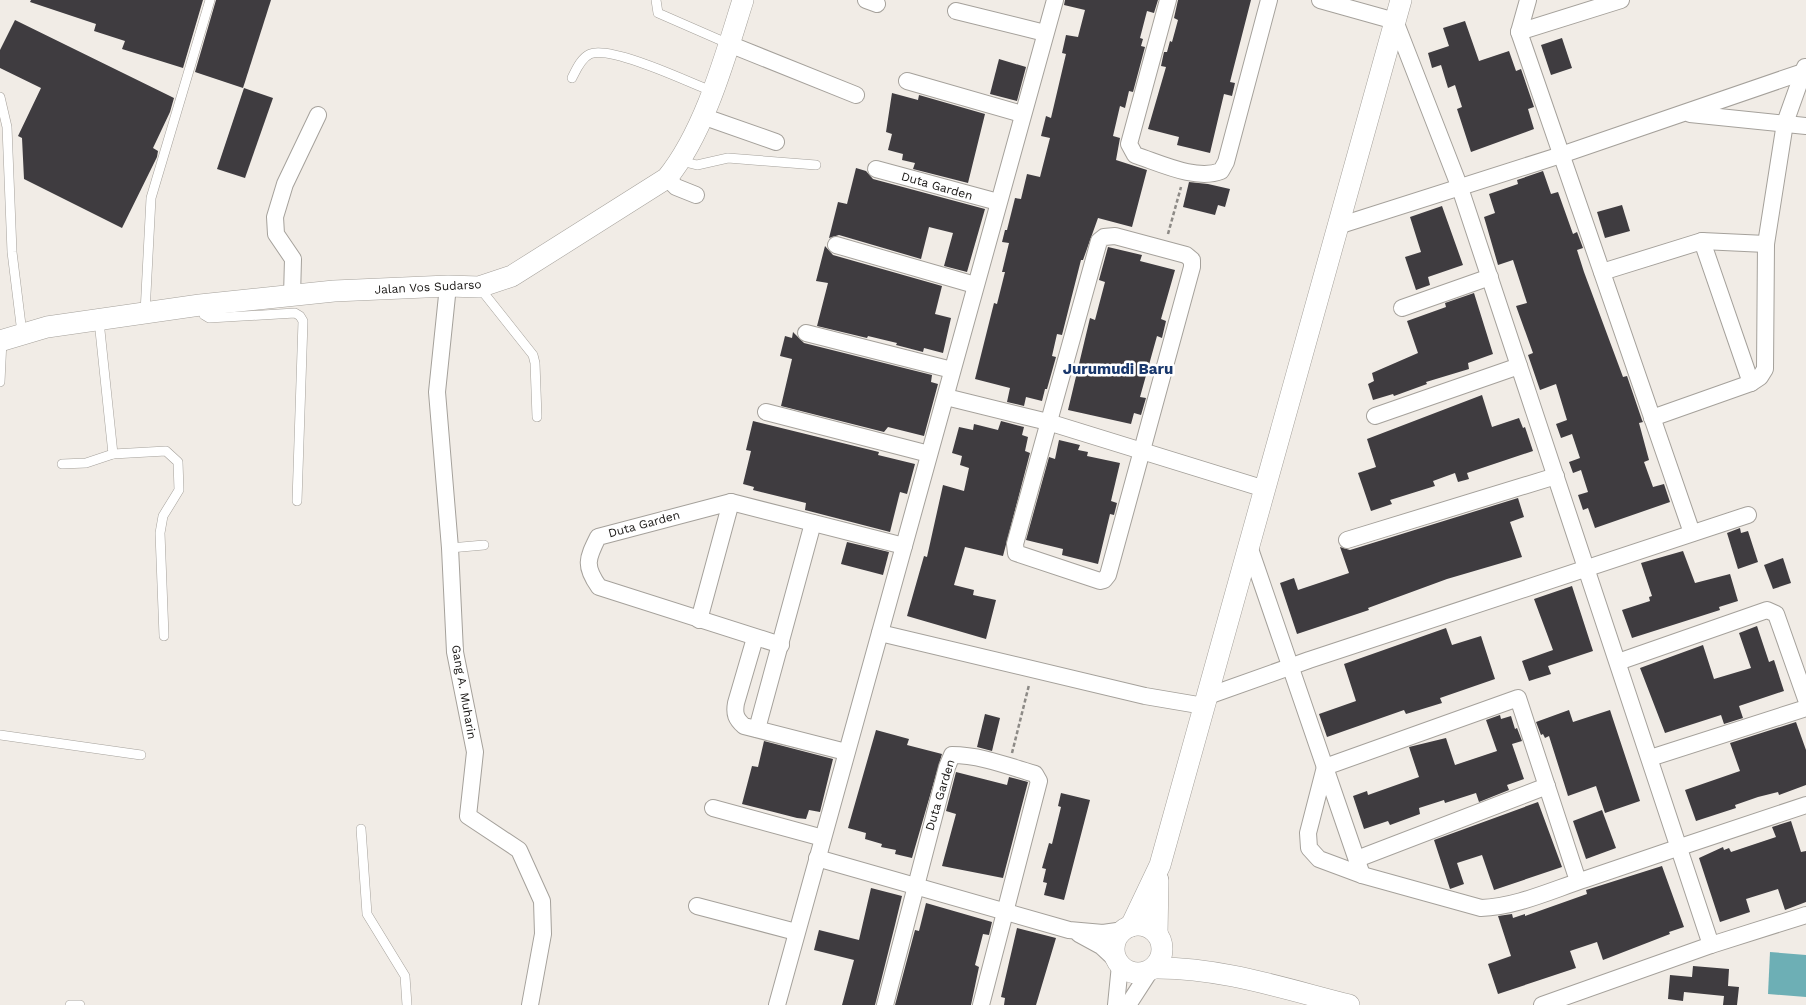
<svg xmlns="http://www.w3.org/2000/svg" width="1806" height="1005" font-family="'Work Sans',sans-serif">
	<rect width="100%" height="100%" fill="#f1ece6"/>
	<path fill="#6dafb5" d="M1770,952L1806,955V997L1768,994Z"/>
	<g fill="#3f3c40">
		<path d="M31,0H203L183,68L122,49L125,41L94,31L96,24L30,2Z"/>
		<path d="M216,0H271L243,88L195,72Z"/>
		<path d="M1065,0H1158L1154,13L1147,11L1140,38L1143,39L1141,46L1145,47L1133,92L1129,91L1125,108L1120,106L1113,136L1120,138L1116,160L1147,170L1132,227L1098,218L1083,260H1081L1062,335L1057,334L1052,356L1056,357L1047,389H1045L1042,401L1026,397L1024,406L1007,402L1010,388L975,379L994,303L997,304L1005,272H1002L1009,243L1002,242L1005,230H1007L1015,198L1021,199L1027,174L1040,177L1050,138L1041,136L1046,116L1051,118L1066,54L1062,53L1066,35L1078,37L1085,10L1064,5Z"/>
		<path d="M1178,0H1251L1230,82L1235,83L1232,96L1224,94L1210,153L1177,145L1179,137L1148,129L1166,67L1161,66L1164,52H1167L1170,41L1172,42L1178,20L1174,18Z"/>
		<path d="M15,20L174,98L170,112L153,148L158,151L157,157L122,228L24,179L22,138L18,136L41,88L0,68V50Z"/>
		<path d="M1465,21L1479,61L1509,51L1516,71L1521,69L1534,107L1528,109L1534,129L1471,152L1457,109L1462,107L1455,85L1448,88L1441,65L1432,68L1428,53L1449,46L1443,28Z"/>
		<path d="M1562,38L1572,68L1551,75L1541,45Z"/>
		<path d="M999,59L1026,67L1017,101L990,94Z"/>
		<path d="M244,88L273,98L245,178L217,169Z"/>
		<path d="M892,93L918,100L919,95L985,114L968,183L913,169L915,163L902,160L903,154L888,150L892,134L886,132Z"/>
		<path d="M856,168L866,171L873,179L985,209L967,272L944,266L953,233L929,227L921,259L839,235L829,238L838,202L847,204Z"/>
		<path d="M1543,171L1551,194L1558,192L1573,234L1577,232L1583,248L1577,250L1584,272L1623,377L1627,376L1642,420L1643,422L1639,423L1649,460L1644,462L1653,487L1664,484L1670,502L1595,528L1588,508L1583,510L1578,495L1588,492L1581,470L1573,473L1569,462L1580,458L1572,434L1561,438L1556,424L1567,420L1556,384L1540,390L1528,355L1533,353L1516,306L1527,303L1513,260L1498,265L1484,217L1495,213L1489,194L1518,184L1517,180Z"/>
		<path d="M1189,182L1208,184L1230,189L1225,207L1218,205L1215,215L1183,207Z"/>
		<path d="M1622,205L1630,231L1605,238L1597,212Z"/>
		<path d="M1442,206L1463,265L1428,277L1430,285L1416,290L1405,257L1421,252L1410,217Z"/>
		<path d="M825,246L833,255L942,286L935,314L951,318L943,353L924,348L923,352L896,345L897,343L868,336L867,338L817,326L828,283L816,281Z"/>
		<path d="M1108,247L1142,255L1140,261L1175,270L1161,319L1166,321L1162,338L1157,336L1140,397L1146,398L1141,415L1134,413L1131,424L1068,410L1090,318L1095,320L1105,282L1099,280Z"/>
		<path d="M1474,293L1493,354L1468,363L1469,369L1426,382L1427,384L1394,396L1393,394L1373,400L1368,384L1374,381L1372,373L1418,353L1407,321L1446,307L1445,303Z"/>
		<path d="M793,332L804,343L932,375L931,382L938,384L924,436L888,427L884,432L781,406L792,359L780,356L785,336L792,338Z"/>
		<path d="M1482,395L1492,427L1519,418L1523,428L1525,427L1533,451L1467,473L1469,479L1458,482L1455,473L1433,481L1435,486L1390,500L1392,504L1371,511L1358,473L1376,467L1367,439Z"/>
		<path d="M753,421L879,452L878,455L915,464L907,494L900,492L890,532L805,510L806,503L753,490L754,487L743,484L751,451L746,450Z"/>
		<path d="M1001,421L1024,427L1022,435L1028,437L1025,451L1030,453L1003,556L965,547L954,585L974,590L973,595L996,600L986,639L907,616L924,556L927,557L943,485L964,491L969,468L960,465L962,456L952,453L959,427L973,430L974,424L998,430Z"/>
		<path d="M1059,440L1080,445L1078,450L1088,452L1087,456L1120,463L1111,501L1117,503L1114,515L1110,514L1098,564L1062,555L1063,549L1026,540L1049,457L1055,459Z"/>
		<path d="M1518,498L1524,517L1510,522L1522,557L1447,579L1368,608L1369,610L1297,634L1280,583L1294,578L1298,590L1349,573L1340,547L1350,550Z"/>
		<path d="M1740,528L1741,533L1748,531L1758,562L1738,569L1727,533Z"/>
		<path d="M847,542L889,552L883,575L841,564Z"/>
		<path d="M1683,551L1695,583L1730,574L1738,601L1719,607L1720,610L1632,638L1622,610L1650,601L1649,597L1652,596L1641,563Z"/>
		<path d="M1783,558L1791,583L1773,589L1764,565Z"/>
		<path d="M1572,586L1593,651L1548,666L1551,674L1529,681L1522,661L1553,650L1534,599Z"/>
		<path d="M1757,626L1769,662L1774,660L1784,691L1739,706L1743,718L1724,724L1721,715L1665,733L1640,668L1703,645L1714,679L1751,668L1739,633Z"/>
		<path d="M1446,628L1452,645L1481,636L1495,679L1440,698L1442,703L1406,714L1404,710L1327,737L1319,714L1356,701L1344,664Z"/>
		<path d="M1569,710L1573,722L1610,710L1640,801L1605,813L1596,786L1568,796L1549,736L1545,738L1543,734L1541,735L1536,722Z"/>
		<path d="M985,714L1000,718L992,751L977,747Z"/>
		<path d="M1500,715L1501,719L1511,716L1515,729L1517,728L1522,741L1512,744L1524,779L1507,785L1509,790L1479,802L1476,793L1445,803L1444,800L1419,808L1420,814L1390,825L1388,821L1364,829L1353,796L1367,791L1368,795L1419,777L1409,747L1446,738L1455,765L1497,751L1486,720Z"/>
		<path d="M1796,722L1806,750V785L1779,795L1778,792L1758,797L1735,805L1736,808L1696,821L1685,790L1740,771L1730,743Z"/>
		<path d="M876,730L909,739L907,745L942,754L912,858L895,854L896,850L881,847L882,844L865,839L866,833L848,828Z"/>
		<path d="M764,741L833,759L820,812L809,810L806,819L797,818L742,804L752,766L758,767Z"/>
		<path d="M956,772L1007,785L1009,777L1028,782L1003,878L942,866L956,814L946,811Z"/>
		<path d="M1061,793L1090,800L1064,900L1044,895L1047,883L1043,882L1046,869L1042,868L1049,843L1052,844L1061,807L1058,806Z"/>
		<path d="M1538,802L1562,867L1494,890L1482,855L1457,863L1464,884L1450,889L1434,840Z"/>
		<path d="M1602,810L1616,848L1586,859L1573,821Z"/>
		<path d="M1791,821L1801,852L1806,851V902L1785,910L1778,889L1746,899L1750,912L1720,922L1699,858L1723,847L1724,850L1729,848L1731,852L1776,837L1772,827Z"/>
		<path d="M1662,866L1684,927L1669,932L1670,934L1603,960L1597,942L1570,951L1576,968L1498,994L1488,964L1511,956L1498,916L1512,914L1513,918L1525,914V916L1587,894L1586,890Z"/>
		<path d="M871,888L902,896L895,925L875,1005H842L854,960L814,950L819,930L859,940Z"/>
		<path d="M926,903L992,922L989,935L983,934L975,965L979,967L971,1005H895L915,930L919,931Z"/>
		<path d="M1017,928L1056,938L1036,1005H1004L1005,998L1001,997Z"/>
		<path d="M1693,966L1729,969L1728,986L1739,987L1737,1005H1723L1724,996L1684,992L1683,1001L1668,999L1670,975L1692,977Z"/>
	</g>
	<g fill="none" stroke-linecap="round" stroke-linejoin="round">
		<g stroke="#a5a19b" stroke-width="10">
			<g id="service">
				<path d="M656,0L658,13L729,44"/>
				<path d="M572,78C576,70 581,58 590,54C610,45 689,82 711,91"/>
				<path d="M0,97L7,127L12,252L22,333"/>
				<path d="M681,161L697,165L728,158L816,165"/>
				<path d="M479,287L533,355L535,363L537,417"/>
				<path d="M201,306L204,315L209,318L295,313L300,316L303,321L297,501"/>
				<path d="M145,313L151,198L210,0"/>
				<path d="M99,321L113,454L166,451L178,462L179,490L163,516L160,533L164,636"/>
				<path d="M0,382L2,340"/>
				<path d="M62,464L86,463L113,454"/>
				<path d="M450,548L484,545"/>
				<path d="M0,735L141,755"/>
				<path d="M361,829L367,914L405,976L407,1005"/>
				<path d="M70,1005H80"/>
			</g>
		</g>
		<g stroke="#a5a19b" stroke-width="18">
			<g id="minor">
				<path d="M866,0L877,4"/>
				<path d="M1168,0L1129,144L1135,155C1160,163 1196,181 1221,171L1226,162L1269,0"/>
				<path d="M1320,0L1395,21L1460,188L1711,945"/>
				<path d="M1528,0L1519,32L1692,533"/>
				<path d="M956,11L1045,33"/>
				<path d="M1519,32L1621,0"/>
				<path d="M729,44L856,95"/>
				<path d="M907,81L1022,114"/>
				<path d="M1690,114L1806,126"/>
				<path d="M702,116L776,142"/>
				<path d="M876,169L998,202"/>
				<path d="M667,178L676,187L696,195"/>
				<path d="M1338,226L1561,155L1803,72"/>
				<path d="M1115,236L1186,255L1192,260V267L1108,575L1104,580L1100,581L1016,553L1015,544L1099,241L1104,237Z"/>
				<path d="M1702,241L1766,244"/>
				<path d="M836,245L975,285"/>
				<path d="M1602,272L1702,241L1751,383L1652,418"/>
				<path d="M448,286L437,392L450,548L455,652L475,752L468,816L519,850L542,901L543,934L530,1005"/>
				<path d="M292,296L293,259L276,234L275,217L285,184L318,115"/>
				<path d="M1402,308L1490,277"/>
				<path d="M806,333L952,370"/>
				<path d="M1751,383L1760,377L1765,369L1766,244L1785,123L1805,67"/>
				<path d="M946,397L1048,422L1265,489"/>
				<path d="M766,412L929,454"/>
				<path d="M1375,416L1519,366"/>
				<path d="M1347,540L1556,476"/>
				<path d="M1249,546L1362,875"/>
				<path d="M699,620L731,502"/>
				<path d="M880,633L1145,696L1204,706"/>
				<path d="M755,638L736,703C734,714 736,719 744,726L846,752"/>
				<path d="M781,645L599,587C584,566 587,559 598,537L731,502L904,546"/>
				<path d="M1618,662L1767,610L1776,614L1806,699"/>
				<path d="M1208,696L1309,660L1748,515"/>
				<path d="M757,729L813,523"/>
				<path d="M1650,758L1806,708"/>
				<path d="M713,808L823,838"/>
				<path d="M817,858L1069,930L1103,933L1124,930"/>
				<path d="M1357,859L1547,786"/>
				<path d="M1578,881L1518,698L1325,767L1308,833L1309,848L1319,859L1362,875L1481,908C1516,907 1552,890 1586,879C1659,854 1733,829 1806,805"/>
				<path d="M697,906L796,932"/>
				<path d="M1079,934L1101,946L1116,960"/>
				<path d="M777,1005L1055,0"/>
				<path d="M885,1005L947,767L952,755C980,755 1008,766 1035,774L1039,781L981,1005"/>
				<path d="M1116,1005L1120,965"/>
				<path d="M1128,1005L1150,971"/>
				<path d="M1542,1005L1711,945L1806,915"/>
			</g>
		</g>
		<g stroke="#a5a19b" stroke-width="22">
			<g id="tertiary">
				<path d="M0,341L47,327L200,305L334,291L448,286L479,287L512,276L667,178C705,131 725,57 743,0"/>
				<circle cx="1138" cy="949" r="24"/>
				<path d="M1131,926L1160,865L1401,0"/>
				<path d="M1157,934L1158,880"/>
				<path d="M1154,968C1220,967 1285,989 1349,1005"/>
			</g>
		</g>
		<g stroke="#8d8a86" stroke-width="2.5" stroke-dasharray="4 2.5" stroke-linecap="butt">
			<path d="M1168,234L1181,187"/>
			<path d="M1012,753L1029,685"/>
		</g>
		<use href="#service" stroke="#fff" stroke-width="9"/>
		<use href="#minor" stroke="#fff" stroke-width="16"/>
		<use href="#tertiary" stroke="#fff" stroke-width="21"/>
	</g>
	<g text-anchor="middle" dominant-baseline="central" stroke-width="5" stroke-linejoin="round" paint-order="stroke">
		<g font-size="12" fill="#191715" stroke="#fff">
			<text transform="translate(937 186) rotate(16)">Duta Garden</text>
			<text transform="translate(428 287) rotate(-3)">Jalan Vos Sudarso</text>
			<text transform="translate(644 524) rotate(-15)">Duta Garden</text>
			<text transform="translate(464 692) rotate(80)">Gang A. Muharin</text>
			<text transform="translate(940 795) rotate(-73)">Duta Garden</text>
		</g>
		<g font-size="15" font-weight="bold" fill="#18376c" stroke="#fff">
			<text x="1118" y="369">Jurumudi Baru</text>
		</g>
	</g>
</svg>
